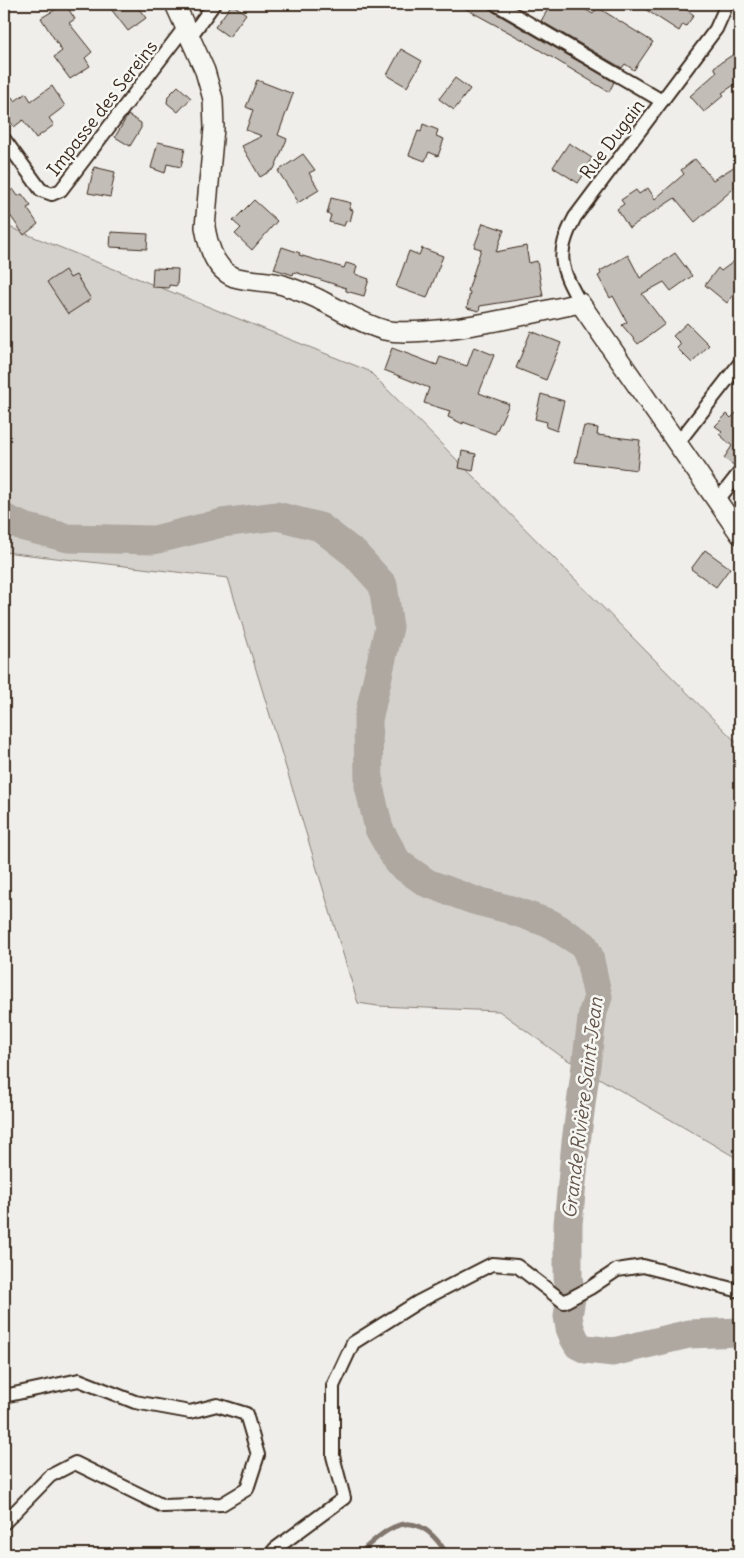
<svg xmlns="http://www.w3.org/2000/svg" width="744" height="1558" font-family="Delius,sans-serif">
	<rect width="100%" height="100%" fill="#efeeea"/>
	<filter id="ink" filterUnits="userSpaceOnUse"><feTurbulence type="fractalNoise" baseFrequency=".02" numOctaves="2"/><feDisplacementMap in="SourceGraphic" scale="10" xChannelSelector="R" yChannelSelector="G"/><feConvolveMatrix kernelMatrix="1 2 1 2 8 2 1 2 1" color-interpolation-filters="sRGB"/></filter>
	<g filter="url(#ink)">
		<path fill="#d4d1cc" stroke="#887e75" d="M4,225L369,371L740,746V1160L561,1056L499,1011L378,1006L358,1003L228,578L4,552Z"/>
		<g fill="none" stroke-linecap="round" stroke-linejoin="round">
			<path stroke="#81766d" stroke-width="5" d="M359,1554C393,1521 417,1507 447,1554"/>
			<path stroke="#afa8a1" stroke-width="29" d="M4,518L24,527L68,538L154,540L222,523L277,516L320,527L355,554L383,585L389,627L368,720L369,786L379,829L398,863L427,883L473,900L508,909L551,924L584,945L589,956L598,997L593,1012L576,1142L568,1224V1277L571,1298L568,1316L570,1328L574,1338L578,1345L586,1349L613,1352L689,1334L740,1332"/>
		</g>
		<g fill="#c2bdb7" stroke="#3b2a1e">
			<path d="M65,4L75,19L69,23L92,52L85,58L90,66L70,79L54,57L62,51L41,18Z"/>
			<path d="M119,4H135L146,18L128,31L111,9Z"/>
			<path d="M232,4L246,14L229,37L215,27Z"/>
			<path d="M457,4H487L492,11L614,82L609,92L523,40Z"/>
			<path d="M551,4H576L593,14L597,7L653,42L634,70L625,64L622,68L541,21Z"/>
			<path d="M637,4H678L694,15L686,26L683,24L679,31Z"/>
			<path d="M401,49L422,61L407,87L387,75Z"/>
			<path d="M740,50V81L722,93L724,95L704,112L690,96L717,72L714,67Z"/>
			<path d="M455,78L470,89L454,110L439,99Z"/>
			<path d="M257,80L293,94L278,135L287,139L274,169L260,177L242,146L262,136L246,130L253,110L246,107Z"/>
			<path d="M52,86L65,106L49,118L54,125L36,138L23,120L14,127L4,112V104L12,97L15,101L26,93L31,101Z"/>
			<path d="M178,86L191,98L178,112L167,103L168,96Z"/>
			<path d="M128,115L141,123V128L130,146L115,137Z"/>
			<path d="M423,124L438,130L436,136L444,139L438,156L429,152L425,161L409,155L418,131L421,132Z"/>
			<path d="M158,142L185,148L181,167L167,164L165,173L151,168Z"/>
			<path d="M569,143L592,158L584,170L586,171L578,183L553,167Z"/>
			<path d="M303,154L315,170L309,173L319,190L296,204L297,200L278,171Z"/>
			<path d="M695,159L713,180L740,163V183L695,222L675,198L629,228L617,209L624,204L621,200L636,190L639,194L648,188L655,199L684,174L681,170Z"/>
			<path d="M94,167L115,172L110,197L88,193Z"/>
			<path d="M13,189L18,196L22,194L31,206L27,208L38,224L24,235L4,207V197Z"/>
			<path d="M331,198L351,203L349,209L353,210L350,222L346,221L344,226L329,222L331,215L327,214Z"/>
			<path d="M254,200L277,221L252,250L235,234L241,228L233,221Z"/>
			<path d="M483,223L504,230L496,252L526,246L529,263L537,261L543,296L480,306L479,311L467,308L470,292L468,291L481,249L474,247Z"/>
			<path d="M111,232L148,234L147,249L110,247Z"/>
			<path d="M282,247L300,253L299,255L344,268L346,263L357,266L355,274L369,279L364,296L346,291V288L318,279L294,272L293,275L274,269Z"/>
			<path d="M422,248L443,256L427,298L396,287L409,251L419,255Z"/>
			<path d="M675,253L692,276L671,291L664,282L642,294L665,324L638,344L622,325L627,322L613,296L610,298L598,276L601,274L600,271L628,255L640,278Z"/>
			<path d="M740,257V285L727,303L705,285L718,268L721,271Z"/>
			<path d="M153,268L178,269L177,286L169,285V288L152,287Z"/>
			<path d="M65,270L70,278L76,275L91,299L68,314L47,282Z"/>
			<path d="M687,323L709,345L692,363L677,348L681,344L673,336Z"/>
			<path d="M531,331L561,343L546,380L516,368Z"/>
			<path d="M474,347L494,355L479,393L509,404L495,434L463,422V424L448,417L450,411L424,403L429,388L384,370L392,348L437,365L440,357L467,366Z"/>
			<path d="M541,394L564,401L557,431L546,427L547,422L535,419Z"/>
			<path d="M740,409V464L735,466L724,458L732,446L719,434L722,431L715,426L727,414L731,418Z"/>
			<path d="M584,426L598,428L597,435L640,440L637,470L575,462Z"/>
			<path d="M462,451L476,454L473,471L459,468Z"/>
			<path d="M705,550L730,568L716,587L691,569Z"/>
		</g>
		<g fill="none" stroke-linecap="round" stroke-linejoin="round">
			<g stroke="#3b2a1e" stroke-width="16">
				<g id="street">
					<path d="M496,4L662,101"/>
					<path d="M190,37L214,4"/>
					<path d="M4,139L41,190L52,194L61,190L185,27"/>
					<path d="M580,303C560,267 555,255 575,217L716,29L724,11V4"/>
					<path d="M677,444L740,363"/>
					<path d="M718,500L740,472"/>
					<path d="M4,1396L79,1380L135,1402L190,1412L217,1405L246,1414L258,1455L247,1489L222,1504L163,1506L75,1463L50,1476L4,1523"/>
					<path d="M271,1554L275,1549L344,1498L333,1456V1386L353,1343L418,1302L492,1264L517,1266L564,1302L590,1288L617,1270L643,1266L740,1291"/>
				</g>
			</g>
			<g stroke="#3b2a1e" stroke-width="22">
				<path id="secondary" d="M175,4L205,71L213,99L214,128L205,227C208,245 214,269 234,277C250,282 268,280 283,285C296,290 310,294 322,301C343,311 362,324 384,330C398,333 412,332 426,331C478,327 529,314 580,303L740,534"/>
			</g>
			<use href="#street" stroke="#f6f6f2" stroke-width="12"/>
			<use href="#secondary" stroke="#f6f6f2" stroke-width="19"/>
		</g>
	</g>
	<g text-anchor="middle" dominant-baseline="central" stroke-width="5" stroke-linejoin="round" paint-order="stroke">
		<g font-size="18" fill="#3b2a1e" stroke="#f6f6f2">
			<text transform="translate(102 108) rotate(-52)">Impasse des Sereins</text>
			<text transform="translate(612 139) rotate(-53)">Rue Dugain</text>
		</g>
		<g font-size="19" font-style="italic" fill="#64564c" stroke="#f6f6f2">
			<text transform="translate(582 1108) rotate(-83)">Grande Rivière Saint-Jean</text>
		</g>
	</g>
	<rect width="744" height="1558" fill="none" stroke="#f6f6f2" stroke-width="20"/>
	<rect x="10" y="10" width="724" height="1538" fill="none" stroke="#3b2a1e" stroke-width="2" filter="url(#ink)"/>
</svg>
